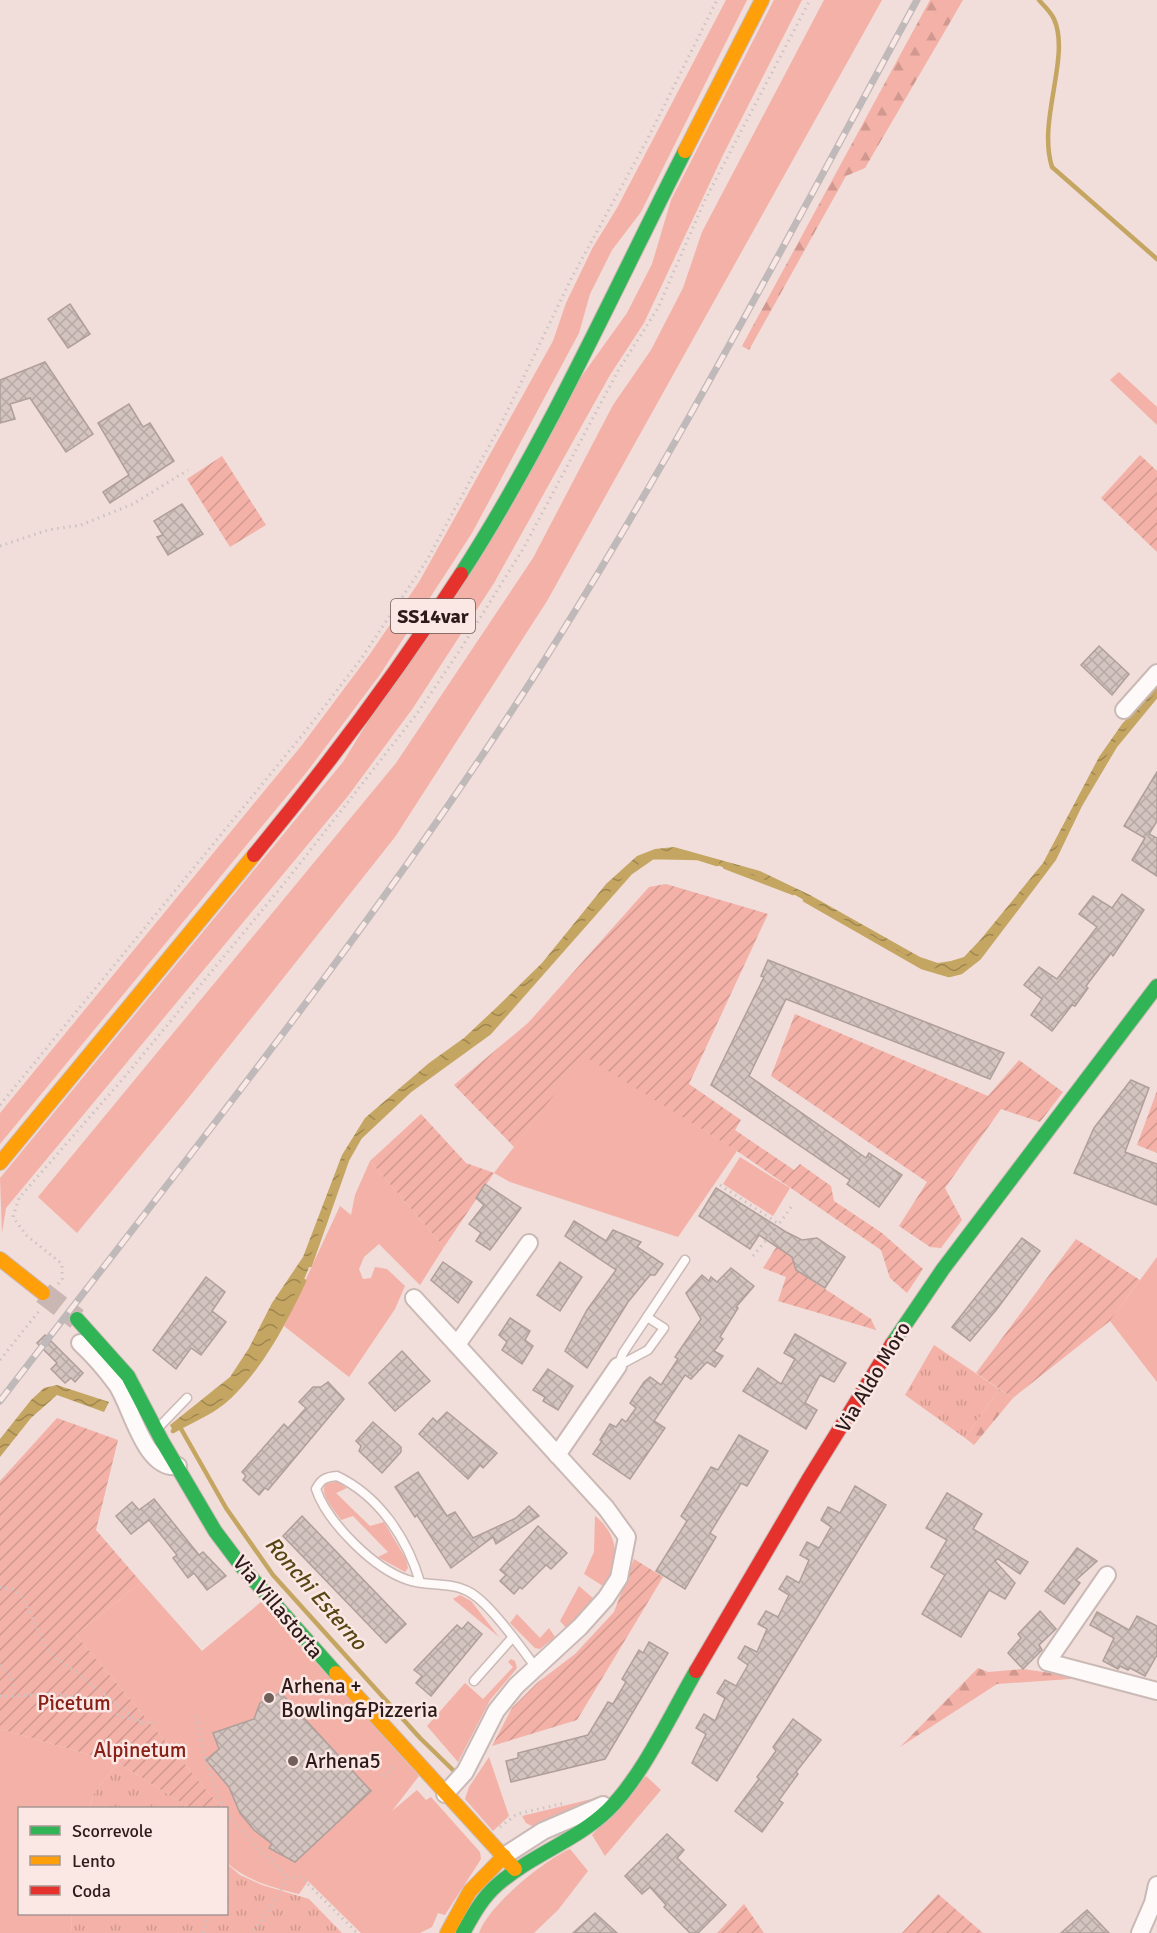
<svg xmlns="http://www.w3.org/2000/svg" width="1157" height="1933" font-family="Signika,sans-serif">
	<defs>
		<pattern id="forest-firs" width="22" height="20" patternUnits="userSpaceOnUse" patternTransform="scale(1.5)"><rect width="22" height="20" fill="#f3b1a7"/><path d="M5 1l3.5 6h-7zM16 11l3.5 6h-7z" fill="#d0988f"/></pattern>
		<pattern id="park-tufts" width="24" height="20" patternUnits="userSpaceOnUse" patternTransform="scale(1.5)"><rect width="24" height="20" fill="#f3b1a7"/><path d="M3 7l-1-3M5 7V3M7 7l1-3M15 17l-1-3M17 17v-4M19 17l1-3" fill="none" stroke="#d0988f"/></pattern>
		<pattern id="garden-furrows" width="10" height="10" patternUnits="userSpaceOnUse" patternTransform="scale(1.5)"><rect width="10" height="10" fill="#f3b1a7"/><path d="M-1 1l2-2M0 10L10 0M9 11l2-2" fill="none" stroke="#d0988f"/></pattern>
		<pattern id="water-waves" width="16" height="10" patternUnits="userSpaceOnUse" patternTransform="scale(1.5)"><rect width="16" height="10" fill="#c4a662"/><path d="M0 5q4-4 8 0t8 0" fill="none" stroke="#9f8650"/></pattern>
		<pattern id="building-cross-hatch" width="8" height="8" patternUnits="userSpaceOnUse" patternTransform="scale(1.5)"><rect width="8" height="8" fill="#d4c4bf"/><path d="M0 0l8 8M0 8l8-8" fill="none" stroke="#b6a8a4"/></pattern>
	</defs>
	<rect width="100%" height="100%" fill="#f1ddd9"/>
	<g fill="#f3b1a7">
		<path d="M726,0H747L641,212L612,250L590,294L579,333L472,533L379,676L306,773L0,1144V1113L302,745L370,654L419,582L553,341L566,303L593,247L617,208Z"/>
		<path d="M774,0H802L723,155L644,323L610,375L494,583L413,708L348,796L6,1208L2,1233L0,1178L343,762L581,377L627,313L652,264L671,200Z"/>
		<path d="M824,0H882L547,601L395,837L185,1102L77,1233L38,1197L396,763L533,558L613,405L651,350L683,288L702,232Z"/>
		<path d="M1119,372L1157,407V425L1110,380Z"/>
		<path d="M584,1055L737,1151L678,1237L510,1182L494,1173Z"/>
		<path d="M740,1157L790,1188L773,1216L723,1184Z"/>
		<path d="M370,1161L444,1247L420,1285L379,1244L364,1257L359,1269L363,1279L371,1278L375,1267L387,1269L405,1286L395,1309L349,1377L284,1326L340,1206L351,1215L355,1195Z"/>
		<path d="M1157,1257V1382L1110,1321Z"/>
		<path d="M338,1482L347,1488L336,1493L370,1526L384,1522L406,1559L408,1568L405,1572L378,1557L388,1552L353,1516L341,1520C334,1510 308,1481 338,1482Z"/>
		<path d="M595,1516C618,1534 622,1562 603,1586L584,1574L594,1552Z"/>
		<path d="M141,1582L202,1651L261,1602L419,1776L392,1811L417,1790L426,1800L431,1797L480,1852L481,1859L445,1915L438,1913L432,1927L420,1933H361L308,1881L299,1894C271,1887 248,1881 227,1863L226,1808L220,1806L76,1635Z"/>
		<path d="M579,1586L594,1599L568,1630L560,1621Z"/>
		<path d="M460,1595L471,1601L499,1637L453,1599Z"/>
		<path d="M517,1614L540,1638L549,1628L555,1637L540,1649L535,1648L510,1623Z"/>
		<path d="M511,1659L515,1661L517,1668L490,1700L458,1762L427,1726L465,1683L483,1699L513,1667L508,1662Z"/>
		<path d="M0,1729L118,1763L94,1793L89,1808H20V1914H72L71,1933H0Z"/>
		<path d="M489,1757L509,1816L493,1831L465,1799L469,1787Z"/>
		<path d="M646,1776L661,1790L605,1856L592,1835Z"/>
		<path d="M608,1795L593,1806L536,1828L526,1823L522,1816Z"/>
		<path d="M570,1849L588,1871L558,1910L534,1933H479C488,1906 544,1860 570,1849Z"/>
	</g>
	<g fill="url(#forest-firs)">
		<path d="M930,0H963L865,168L846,176L749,350L742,346Z"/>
		<path d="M999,1389L1013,1398L974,1445L965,1438Z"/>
		<path d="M978,1668L988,1672L1023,1669L1085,1678L997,1684L900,1747Z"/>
	</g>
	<g fill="url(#park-tufts)">
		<path d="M934,1345L999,1389L965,1438L905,1395Z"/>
		<path d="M118,1763L190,1808H89L94,1793Z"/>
		<path d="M227,1864L240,1875L262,1885L309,1899L342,1933H71L72,1914H226Z"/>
	</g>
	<g fill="url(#garden-furrows)">
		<path d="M1140,455L1157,471V552L1101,498Z"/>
		<path d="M222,456L266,525L230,547L187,479Z"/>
		<path d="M666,884L768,914L689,1084L741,1120L735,1130L794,1170L800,1164L831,1186L834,1201L882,1233L923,1269L907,1293L890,1278L881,1250L737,1151L584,1056L514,1147L454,1085L528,1023L649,887Z"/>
		<path d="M795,1014L988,1096L1019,1060L1063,1092L1040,1122L1001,1109L945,1188L962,1220L941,1248L930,1247L899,1226L927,1182L771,1076Z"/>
		<path d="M1157,1091V1153L1137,1145Z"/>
		<path d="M421,1114L466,1163L494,1173L444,1247L370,1161Z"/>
		<path d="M1076,1239L1140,1280L1110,1321L1013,1398L976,1373Z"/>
		<path d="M777,1246L792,1257L796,1270L871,1319L876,1330L778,1301L786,1277L763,1268Z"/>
		<path d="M57,1418L118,1440L96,1530L141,1582L76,1635L220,1806L218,1808H190L118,1763L0,1729V1481Z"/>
		<path d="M634,1559L663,1577L577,1720L492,1746L512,1708L537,1683L575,1654L614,1612Z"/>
		<path d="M938,1894L983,1933H902Z"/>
		<path d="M744,1904L764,1933H717Z"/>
	</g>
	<g fill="url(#water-waves)">
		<path d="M1157,685V695L1115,746L1080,805L1054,859L979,958L961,972L949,975L922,967L788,891L698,858L654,857L630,873L489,1033L409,1091L360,1137L347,1160L327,1223L303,1282L279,1330L257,1363L228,1398L173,1431L170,1425L230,1377L249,1348L272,1303L303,1257L342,1155L365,1118L429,1063L464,1038L498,1006L542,963L606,884L637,856L655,849L674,847L760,871L810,895L920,957L938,963L951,961L964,957L981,939L1043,863L1099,757L1122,724Z"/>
		<path d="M57,1385L109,1402L104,1412L57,1395L31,1418L0,1457V1439L31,1400L44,1388Z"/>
	</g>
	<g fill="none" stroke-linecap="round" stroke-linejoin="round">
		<g stroke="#c4a662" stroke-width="4.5">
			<path d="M1039,0C1044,6 1051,12 1054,19C1071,57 1037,120 1052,167L1157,259"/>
			<path d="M725,867L793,893"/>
			<path d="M805,900L922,967L949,975L961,972L979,958L1054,859L1080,805L1115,746L1157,695"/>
			<path d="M310,1265L347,1160L360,1137L409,1091L489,1033L630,873L653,857L698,858L717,864"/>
			<path d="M180,1427L226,1508L273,1575L420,1738L454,1771"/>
			<path d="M173,1431C191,1420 214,1412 229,1397C262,1366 285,1321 304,1281"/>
		</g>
	</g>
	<g fill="url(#building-cross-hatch)" stroke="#af9f9a" stroke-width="1.5">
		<path d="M70,304L90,334L68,348L48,319Z"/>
		<path d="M45,362L93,434L66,452L30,398L10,404L15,419L0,423V380Z"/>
		<path d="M129,404L143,427L150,423L174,461L110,503L103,492L129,475L98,423Z"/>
		<path d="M182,504L203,534L168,555L157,537L163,535L154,521Z"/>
		<path d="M1099,646L1129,674L1112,695L1081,665Z"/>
		<path d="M1157,772V821L1149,834L1157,838V876L1132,860L1145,838L1124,826Z"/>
		<path d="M1122,894L1144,910L1113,956L1111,953L1086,986L1088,988L1075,1006L1072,1005L1052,1031L1031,1015L1042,999L1024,985L1039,967L1057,979L1097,927L1079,914L1093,896L1112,908Z"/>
		<path d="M768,960L1004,1053L990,1079L786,999L749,1076L866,1158L869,1153L902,1175L879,1207L847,1184L850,1180L711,1085L764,977L761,976Z"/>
		<path d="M1131,1080L1149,1088L1125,1152L1157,1164V1205L1074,1173L1094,1128Z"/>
		<path d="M485,1184L521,1208L490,1250L476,1241L481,1233L469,1224L484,1205L476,1198Z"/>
		<path d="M716,1188L786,1232L802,1240L817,1238L845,1257L825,1288L796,1270L792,1257L759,1235L750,1249L699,1216Z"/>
		<path d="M574,1221L606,1241L613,1230L641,1242L637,1247L663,1264L655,1275H650L628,1302L587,1368L565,1351L587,1310L616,1270L565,1236Z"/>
		<path d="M1022,1238L1040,1251L997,1309L970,1341L952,1327Z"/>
		<path d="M443,1262L472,1282L458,1303L431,1280Z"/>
		<path d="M560,1262L582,1277L560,1311L537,1295Z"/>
		<path d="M731,1268L754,1286L736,1307L738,1308L720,1337L723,1339L714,1351L723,1356L715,1367L707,1362L691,1379L685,1375L654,1421L665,1428L630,1479L593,1454L602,1441L600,1440L610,1424L616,1427L622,1419L626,1422L636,1408L630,1403L644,1382L650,1377L661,1385L678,1359L675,1357L701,1319L686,1293L702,1275L709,1281L711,1277L717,1282Z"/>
		<path d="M206,1277L225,1292L212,1311L226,1322L201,1355L191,1348L176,1369L153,1350Z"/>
		<path d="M510,1318L530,1331L525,1340L533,1346L522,1364L502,1350L507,1342L499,1335Z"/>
		<path d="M795,1334L846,1363L834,1382L820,1375L805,1403L817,1410L806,1429L743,1391L758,1368L781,1384L795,1359L784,1353Z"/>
		<path d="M45,1335L83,1373L75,1382L71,1378L65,1383L51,1369L57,1363L37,1343Z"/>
		<path d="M402,1351L430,1381L395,1411L369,1383Z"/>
		<path d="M548,1369L573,1386L558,1410L543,1401L545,1397L533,1390Z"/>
		<path d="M328,1382L344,1399L268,1490L265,1488L259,1495L243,1480L246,1476L242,1472L284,1424L288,1428L306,1408L299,1402L313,1387H321Z"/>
		<path d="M447,1412L497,1453L483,1468L480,1465L468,1479L419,1434L433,1418L437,1422Z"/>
		<path d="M373,1422L401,1447V1452L382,1473L359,1451L361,1446L356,1441Z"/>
		<path d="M739,1435L768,1451L747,1486L741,1483L710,1533L716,1537L685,1589L656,1571L687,1521L681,1516L711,1467L718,1470Z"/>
		<path d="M418,1472L447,1516L455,1512L473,1538L516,1518L529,1506L539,1516L496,1544L493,1537L451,1568L417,1515L415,1517L395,1487Z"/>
		<path d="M855,1486L886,1505L717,1781L692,1763L706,1734L696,1728L704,1714L715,1721L725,1698L717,1693L725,1680L736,1686L748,1665L738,1658L745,1646L757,1652L767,1629L758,1624L766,1611L778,1617L789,1595L779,1589L787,1576L799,1583L809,1560L800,1555L807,1542L819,1548L831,1527L821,1520L828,1507L840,1513Z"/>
		<path d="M947,1493L982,1514L973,1529L1028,1562L1020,1574L998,1559L995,1561L1015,1583L1005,1599L989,1590L961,1637L922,1614L945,1575L931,1567L947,1540L926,1528Z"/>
		<path d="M154,1499L199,1555L203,1552L226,1576L207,1590L194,1573L188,1578L173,1558L177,1555L149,1520L131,1534L116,1516L132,1502L139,1510Z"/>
		<path d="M302,1516L406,1624L386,1643L283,1536Z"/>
		<path d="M538,1526L567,1553L551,1569L546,1565L522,1589L520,1587L514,1594L500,1581L506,1575L500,1570Z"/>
		<path d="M1077,1548L1097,1561L1076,1580L1080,1583L1064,1604L1045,1591Z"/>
		<path d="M1040,1611L1056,1629L1039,1645L1042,1650L1023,1669L1008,1653L1021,1638L1018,1634Z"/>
		<path d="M1097,1612L1129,1630L1137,1616L1157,1626V1655L1145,1676L1130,1668L1128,1670L1120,1666L1118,1669L1103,1661L1114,1638L1090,1625Z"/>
		<path d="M468,1622L482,1634L431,1696L416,1683L422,1676L414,1670L457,1625L462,1629Z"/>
		<path d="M649,1642L668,1653L605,1759L511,1782L506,1761L518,1758V1753L588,1735L608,1702L613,1704L626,1682L622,1679L639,1650L643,1653Z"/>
		<path d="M280,1692L371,1791L295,1862L269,1848L272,1844L254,1830L240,1813L229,1787L206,1760L219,1749L213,1733L254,1719L260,1703L264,1701L268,1703Z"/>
		<path d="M793,1719L821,1740L796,1772L798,1774L779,1800L783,1803L762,1832L735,1811L759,1779L757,1777L776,1751L773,1747Z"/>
		<path d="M667,1834L684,1850L677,1858L726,1905L698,1933H690L664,1907L666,1905L650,1887L642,1894L625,1876Z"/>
		<path d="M1087,1910L1109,1933H1061Z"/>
		<path d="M595,1913L617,1933H573Z"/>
	</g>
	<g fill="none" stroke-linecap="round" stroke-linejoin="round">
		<path stroke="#cab6b3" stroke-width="22" stroke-dasharray="22 11" stroke-linecap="butt" d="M43,1293L77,1319"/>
		<g stroke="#cab9b5" stroke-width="11">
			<g id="lane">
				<path d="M647,1317L664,1328L648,1350L618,1366L623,1353Z"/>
				<path d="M647,1317L685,1260"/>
				<path d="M158,1428L187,1398"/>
				<path d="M420,1582C407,1538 379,1496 337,1476C326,1477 321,1479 316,1489C327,1522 374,1569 408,1580C428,1587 452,1581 471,1593C491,1605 522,1649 537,1669"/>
				<path d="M474,1681L513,1637"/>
			</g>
		</g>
		<g stroke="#cab9b5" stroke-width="20">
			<g id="street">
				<path d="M1124,710L1157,673"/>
				<path d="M414,1298L606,1508L627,1537L619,1578L606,1598L580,1627L516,1686L496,1711L465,1772L445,1794"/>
				<path d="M80,1343C94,1356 106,1370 117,1385C132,1408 145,1471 178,1466"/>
				<path d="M458,1343L529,1243"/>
				<path d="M557,1455L618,1366"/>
				<path d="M1107,1575L1047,1662L1157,1691"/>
				<path d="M504,1856L543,1831L603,1805"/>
				<path d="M1140,1933L1153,1903L1157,1885"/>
			</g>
		</g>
		<g stroke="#cab9b5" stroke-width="16">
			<g id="fast">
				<path d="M461,574C546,443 614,290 685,151"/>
				<path d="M77,1319L128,1376L162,1441L215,1531L242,1567L336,1673"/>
				<path d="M892,1344L943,1269L1157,986"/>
				<path d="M463,1933C473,1915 482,1898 497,1885C531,1855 576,1841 608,1810C642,1777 671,1714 696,1671"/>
			</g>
		</g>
		<g stroke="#cab9b5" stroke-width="16">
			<g id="slow">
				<path d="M685,151L762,0"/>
				<path d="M0,1163L254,855"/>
				<path d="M0,1259L43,1293"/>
				<path d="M336,1673L515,1869"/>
				<path d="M447,1933L470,1891L504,1856"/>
			</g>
		</g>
		<g stroke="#cab9b5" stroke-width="16">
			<g id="jam">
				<path d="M254,855C329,764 397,673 461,574"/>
				<path d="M696,1671L808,1480L892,1344"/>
			</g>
		</g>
		<g stroke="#cbc4c3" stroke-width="3" stroke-dasharray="1.5 4.5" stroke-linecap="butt">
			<path d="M0,546L48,530L81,525L133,504L188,470"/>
			<path d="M0,1105L304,733L361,659L427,560L502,422L571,279L647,140L717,0"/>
			<path d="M720,1185L779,1224L792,1206"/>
			<path d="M753,1256L779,1224"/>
			<path d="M58,1284L62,1279V1264L26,1235L13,1217L19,1198L122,1080L287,880L419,711L462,647L523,549L618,371L658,308L705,200L810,0"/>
			<path d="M0,1360L39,1311"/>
			<path d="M0,1587L15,1590L23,1598L47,1650L143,1724"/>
			<path d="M0,1665L10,1675L16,1696"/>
			<path d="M0,1696C22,1697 44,1692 65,1695C98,1699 125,1727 158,1722"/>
			<path d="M196,1716L206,1761L223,1808"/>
			<path d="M383,1776L394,1767"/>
			<path d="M226,1813L287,1878L278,1896L253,1933"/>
			<path d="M500,1827L517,1814L565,1803"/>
			<path d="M226,1845V1862"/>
			<path d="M287,1878L301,1877L357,1933"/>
			<path d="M203,1933L209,1914"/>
		</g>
		<use href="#lane" stroke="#fdfaf9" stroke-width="8"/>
		<use href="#street" stroke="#fdfaf9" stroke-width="16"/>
		<use href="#fast" stroke="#30b455" stroke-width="14"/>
		<use href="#slow" stroke="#ff9f0a" stroke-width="14"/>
		<use href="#jam" stroke="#e5322d" stroke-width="14"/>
		<g stroke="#bfb9b9" stroke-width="7">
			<path id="rail" d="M0,1401C183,1163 373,928 535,675C674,457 793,227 917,0"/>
		</g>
		<use href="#rail" stroke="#fbe8e5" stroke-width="4.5" stroke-dasharray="14" stroke-linecap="butt"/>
	</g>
	<g fill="#715f5c" stroke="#fbe8e5" stroke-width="2">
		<circle cx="269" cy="1698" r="6"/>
		<circle cx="293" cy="1761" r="6"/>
	</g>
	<g text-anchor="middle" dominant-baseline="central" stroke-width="5" stroke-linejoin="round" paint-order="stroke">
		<rect fill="#fbe8e5" stroke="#6a5856" stroke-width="1.5" x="391" y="599" width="84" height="34" rx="4.5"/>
		<g font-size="20" font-weight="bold" fill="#2c1b19">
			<text x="433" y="616">SS14var</text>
		</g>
		<g font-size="21" fill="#2c1b19" stroke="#fbe8e5">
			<text transform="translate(873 1377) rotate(-59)">Via Aldo Moro</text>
			<text transform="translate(278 1607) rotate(50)">Via Villastorta</text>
		</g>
		<g font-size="21" fill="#2c1b19" stroke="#fbe8e5" text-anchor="start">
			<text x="281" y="1686">Arhena +<tspan x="281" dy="24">Bowling&amp;Pizzeria</tspan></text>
			<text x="305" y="1761">Arhena5</text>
		</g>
		<g font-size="21" fill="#892017" stroke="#fbe8e5">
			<text x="74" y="1703">Picetum</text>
			<text x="140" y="1750">Alpinetum</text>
		</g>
		<g font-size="22" font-style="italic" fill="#574613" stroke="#fbe8e5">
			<text transform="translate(316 1593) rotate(49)">Ronchi Esterno</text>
		</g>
	</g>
	<rect x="18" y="1807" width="210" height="108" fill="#fbe8e5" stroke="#a89693" stroke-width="1.5"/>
	<rect x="30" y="1826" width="30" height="9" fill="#30b455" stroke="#a89693" stroke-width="1.5"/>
	<text x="72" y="1837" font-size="18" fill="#2c1b19">Scorrevole</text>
	<rect x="30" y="1856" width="30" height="9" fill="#ff9f0a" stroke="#a89693" stroke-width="1.5"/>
	<text x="72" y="1867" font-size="18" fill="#2c1b19">Lento</text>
	<rect x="30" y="1886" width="30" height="9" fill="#e5322d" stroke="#a89693" stroke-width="1.5"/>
	<text x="72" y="1897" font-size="18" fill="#2c1b19">Coda</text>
</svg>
